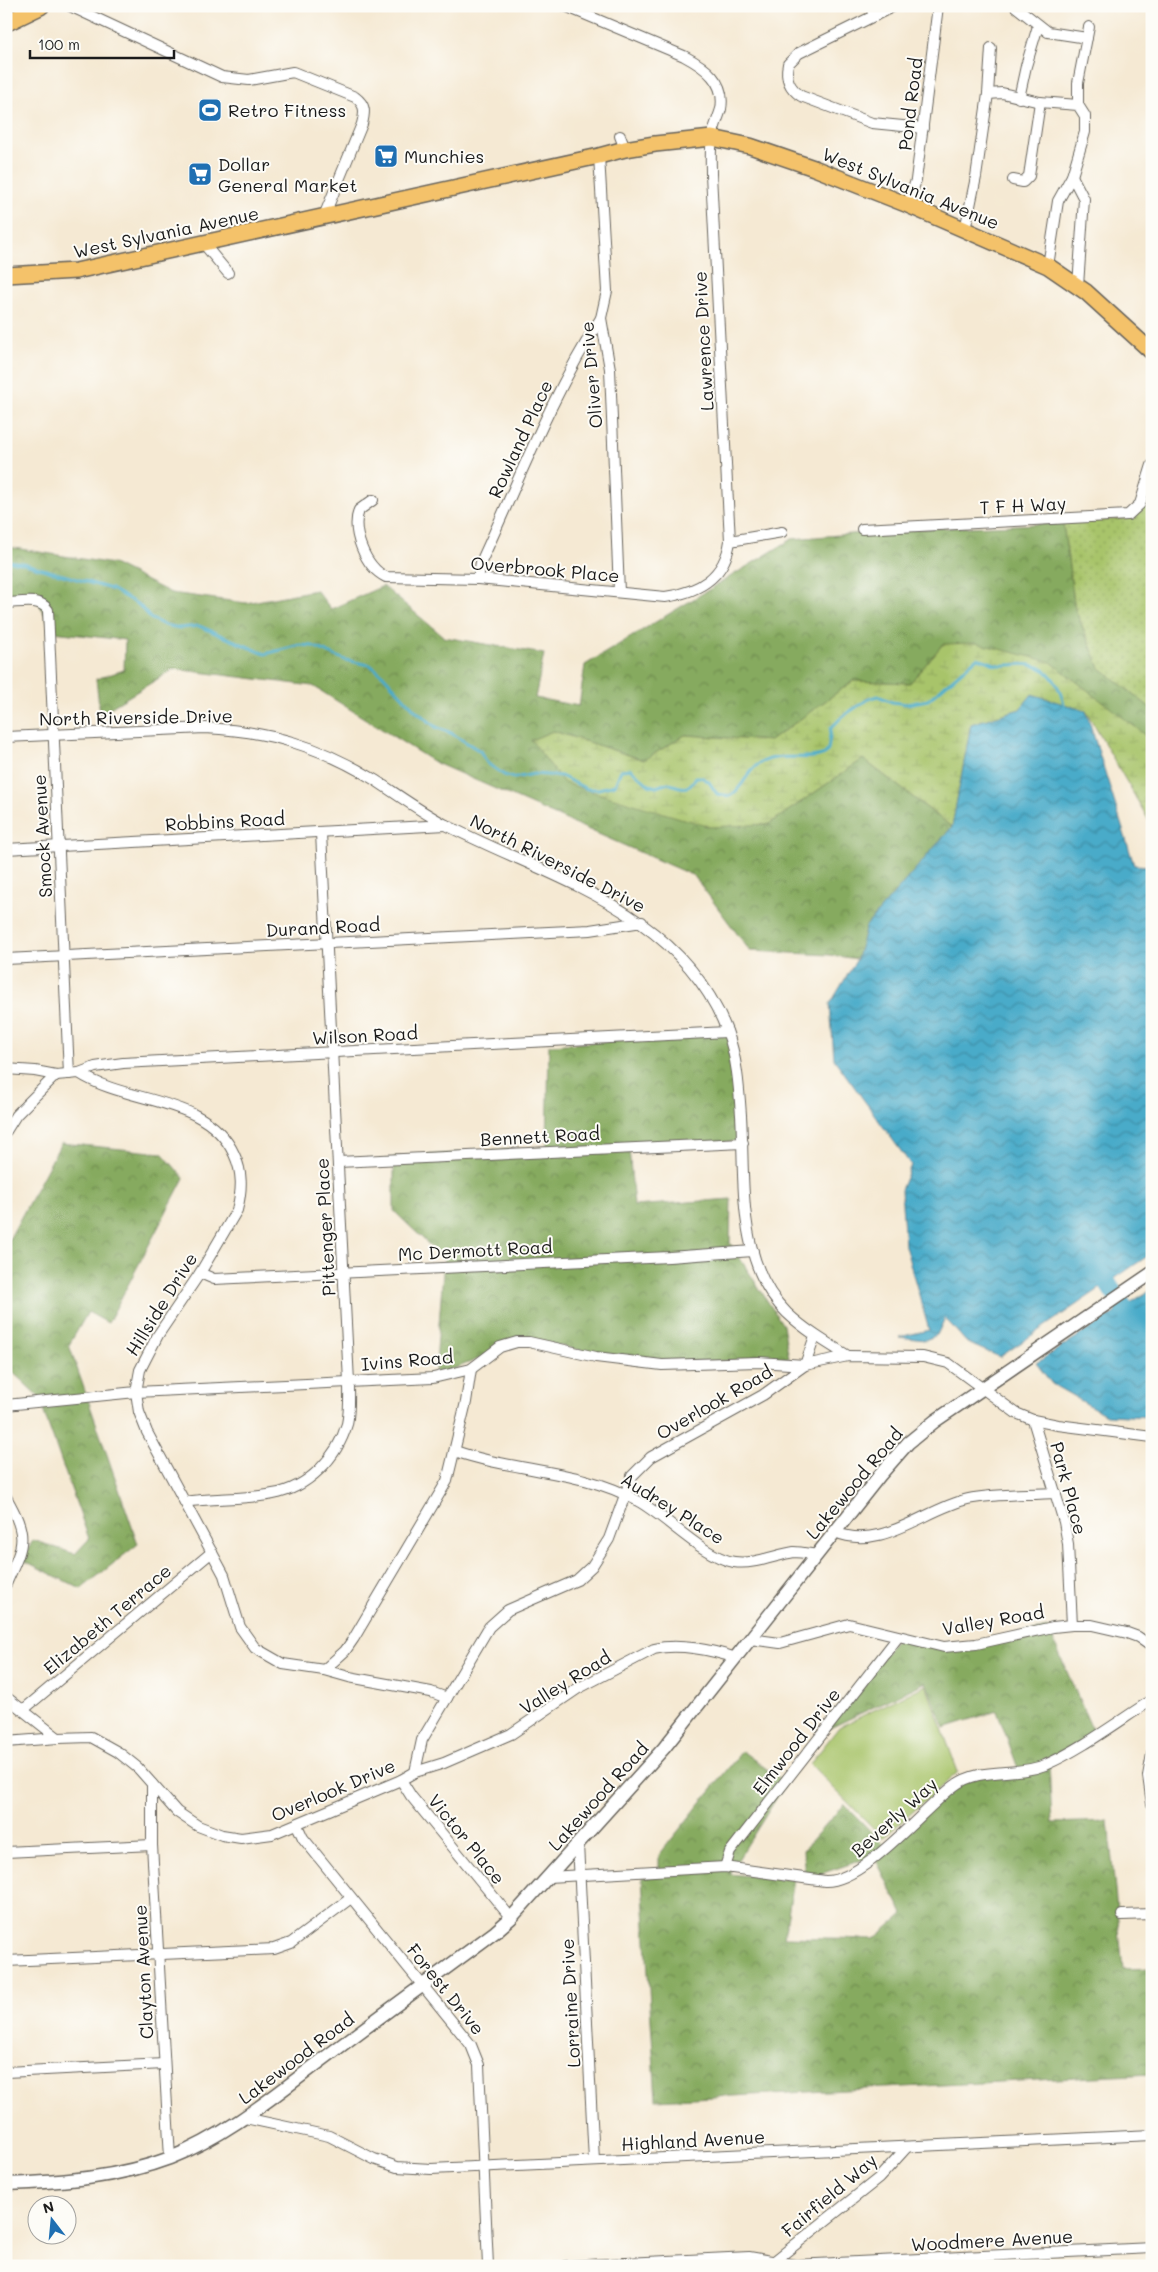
<svg xmlns="http://www.w3.org/2000/svg" width="1158" height="2272" font-family="Mali,sans-serif">
	<defs>
		<pattern id="forest-crowns" width="20" height="18" patternUnits="userSpaceOnUse" patternTransform="scale(1.25)"><rect width="20" height="18" fill="#86aa5f"/><path d="M2 6a3 3 0 1 1 6 0M12 15a3 3 0 1 1 6 0" fill="none" stroke="#6d8a4e"/></pattern>
		<pattern id="wetland-marsh" width="20" height="14" patternUnits="userSpaceOnUse" patternTransform="scale(1.25)"><rect width="20" height="14" fill="#a8c46b"/><path d="M1 5h8M5 5V1M11 12h8M15 12V8" fill="none" stroke="#90a85c"/></pattern>
		<pattern id="park-dots" width="8" height="8" patternUnits="userSpaceOnUse" patternTransform="scale(1.25)"><rect width="8" height="8" fill="#a8c46b"/><path d="M2 2h.1M6 6h.1" fill="none" stroke="#90a85c" stroke-width="1.8" stroke-linecap="round"/></pattern>
		<pattern id="water-waves" width="16" height="10" patternUnits="userSpaceOnUse" patternTransform="scale(1.25)"><rect width="16" height="10" fill="#49abc9"/><path d="M0 5q4-4 8 0t8 0" fill="none" stroke="#3c8aa2"/></pattern>
	</defs>
	<rect width="100%" height="100%" fill="#fdfcf7"/>
	<filter id="ink" filterUnits="userSpaceOnUse"><feTurbulence type="fractalNoise" baseFrequency=".02" numOctaves="2"/><feDisplacementMap in="SourceGraphic" scale="10" xChannelSelector="R" yChannelSelector="G"/><feConvolveMatrix kernelMatrix="1 2 1 2 8 2 1 2 1" color-interpolation-filters="sRGB"/></filter>
	<filter id="wash" filterUnits="userSpaceOnUse"><feTurbulence type="fractalNoise" baseFrequency=".0096" numOctaves="4" result="noise"/><feDisplacementMap in="SourceGraphic" scale="20" xChannelSelector="R" yChannelSelector="G"/><feGaussianBlur stdDeviation="1.12" result="paint"/><feColorMatrix in="noise" values="0 0 0 0 0 0 0 0 0 0 0 0 0 0 0 0 0 1.4 0 .05"/><feComposite in="paint" operator="in"/></filter>
	<g filter="url(#wash)">
		<rect width="100%" height="100%" fill="#f5e9d3"/>
		<path fill="#a8c46b" stroke="#627044" d="M926,1685L958,1772L883,1838L810,1764L839,1727Z"/>
		<g fill="url(#forest-crowns)" stroke="#51633e">
			<path d="M1063,523L1075,609L1100,668L1152,709V746L1143,733L943,644L910,683L853,681L770,741L685,735L644,760L553,731L532,740L564,783L769,824L863,759L952,827L866,926L857,959L830,955L750,951L694,876L434,762L313,686L174,669L100,714L96,679L124,670L125,640L53,632L36,597L6,596L8,547L113,564L171,593L246,603L316,590L331,609L383,586L444,637L544,654L535,698L579,706L585,665L792,539L898,530Z"/>
			<path d="M729,1034L743,1141L629,1148L634,1206L731,1199L730,1243L783,1325L789,1358L643,1364L530,1339L435,1376L444,1259L394,1211V1157L547,1147L549,1045Z"/>
			<path d="M61,1143L162,1153L184,1178L108,1323L88,1312L69,1345L138,1544L81,1589L23,1560L33,1540L75,1554L89,1539L38,1396L6,1366V1245Z"/>
			<path d="M1048,1628L1095,1736L1049,1762L1052,1823L1108,1821L1123,1969L1152,1968V2074L656,2100L642,1878L659,1877V1855L742,1751L786,1783L729,1874L794,1880L784,1937L874,1939L903,1914L874,1856L805,1879L803,1850L844,1804L885,1846L965,1779L1019,1771L997,1711L944,1728L926,1682L826,1730L898,1637L953,1648Z"/>
		</g>
		<path fill="url(#wetland-marsh)" stroke="#627044" d="M976,643L1051,662L1143,733L1152,746V826L1086,711L1032,695L1020,709L971,724L952,827L863,759L769,824L710,827L564,783L531,740L553,731L644,760L685,735L770,741L853,681L910,683L943,644Z"/>
		<path fill="url(#park-dots)" stroke="#627044" d="M1152,477V709L1100,668L1075,609L1063,523L1136,518Z"/>
		<g fill="url(#water-waves)" stroke="#326472">
			<path d="M1032,694L1086,711L1134,865L1152,866V1253L1000,1357L967,1343L945,1318L937,1335L925,1340L899,1337L929,1330L905,1246L901,1190L911,1165L834,1059L830,1004L857,959L866,926L952,827L971,724L1020,709Z"/>
			<path d="M1152,1289V1417L1106,1415L1052,1384L1036,1363Z"/>
		</g>
		<g fill="none" stroke-linecap="round" stroke-linejoin="round">
			<path stroke="#49abc9" stroke-width="3" d="M6,561L22,563L111,589L139,605L150,618L164,625L180,628L199,626L265,654L300,645L313,646L345,660L370,665L383,675L416,711L436,727L451,733L480,751L487,763L504,775L514,778L534,774L561,776L587,789H598L615,785L621,770L631,769L649,785L656,787L668,783C682,788 688,792 696,777H701L709,782L717,794L730,796C744,788 747,769 762,762C783,752 805,762 825,754L828,750L831,728L843,716L870,698L878,696L892,702L907,704L928,700L977,658C985,659 991,664 999,665C1010,666 1020,663 1031,665C1053,669 1060,688 1065,708"/>
			<path stroke="#49abc9" stroke-width="18" d="M1095,1264L1129,1316L1152,1330"/>
		</g>
	</g>
	<g filter="url(#ink)">
		<g fill="none" stroke-linecap="round" stroke-linejoin="round">
			<g stroke="#68645c" stroke-width="12">
				<g id="minor">
					<path d="M70,6L222,77L249,80L293,72L355,97C366,105 365,112 362,124L324,216"/>
					<path d="M870,6L875,16"/>
					<path d="M894,6L799,53L788,64C785,78 789,88 801,96L872,123L923,128"/>
					<path d="M1015,6L1048,32L1087,38"/>
					<path d="M988,94L1002,93L1040,102L1078,105L1085,116V132L1072,176L1058,201L1048,266"/>
					<path d="M1019,98L1026,66L1038,26"/>
					<path d="M1078,105V83L1089,27"/>
					<path d="M620,136L625,149"/>
					<path d="M599,156L607,291L601,318L610,369L619,592"/>
					<path d="M1072,176L1084,199L1078,286"/>
					<path d="M1013,180L1023,182L1029,176L1040,102"/>
					<path d="M908,205L916,180L938,6"/>
					<path d="M965,230L976,177L988,94L991,48"/>
					<path d="M203,243L228,273"/>
					<path d="M373,500L359,510C351,531 365,567 386,577L478,579L665,597C699,592 725,577 730,541L711,174C711,162 710,150 712,139C713,129 718,119 721,109C726,82 705,67 684,56L565,6"/>
					<path d="M862,529L1128,515L1140,504L1152,465"/>
					<path d="M730,541L782,532"/>
					<path d="M478,579L481,562C519,480 552,394 601,318"/>
					<path d="M6,603C19,603 40,597 48,610L69,1074"/>
					<path d="M6,737L205,728C269,731 320,746 375,780C398,795 421,812 446,825C551,879 680,909 727,1031C737,1057 739,1087 741,1115C745,1180 736,1263 787,1313C805,1330 827,1343 848,1356"/>
					<path d="M6,849L446,825"/>
					<path d="M6,959L590,930L642,922"/>
					<path d="M6,1069L35,1071L56,1075L79,1073L95,1067L123,1063L727,1032"/>
					<path d="M79,1073C128,1105 207,1095 234,1154C243,1173 242,1190 237,1210L200,1273L158,1335L140,1370L136,1392L139,1412L147,1432L224,1575L240,1627L255,1648L283,1664L324,1670L349,1677L431,1692L447,1698"/>
					<path d="M6,1131L16,1115L56,1075"/>
					<path d="M338,1162L743,1143"/>
					<path d="M200,1273L214,1279L669,1257L753,1251"/>
					<path d="M6,1405L136,1392L433,1378L471,1369L500,1347L517,1342H529L596,1357L662,1365L758,1362L805,1365L848,1356L923,1357L948,1363L1016,1413L1033,1420L1058,1425L1152,1437"/>
					<path d="M1033,1420L1064,1522L1068,1544L1072,1625"/>
					<path d="M455,1451C514,1472 582,1469 638,1501C666,1516 703,1557 734,1562C754,1565 775,1555 794,1552C801,1552 810,1554 817,1555"/>
					<path d="M6,1497C29,1537 24,1544 6,1584"/>
					<path d="M185,1502C214,1497 244,1500 273,1494C308,1488 337,1458 347,1424C350,1410 349,1396 349,1382L321,833"/>
					<path d="M835,1532C881,1552 925,1509 968,1499C996,1493 1027,1495 1056,1493"/>
					<path d="M750,1639L780,1643L849,1624L944,1647L976,1644L1053,1627L1072,1625H1092L1127,1633L1138,1637L1152,1647"/>
					<path d="M324,1670L345,1651L354,1638L447,1481L466,1402L471,1369"/>
					<path d="M6,1697L58,1738L91,1737L118,1752L138,1768L177,1812L198,1826L222,1835L241,1838L272,1834L401,1780L415,1772L422,1740L489,1627L508,1610L577,1580L592,1566L609,1539L632,1476L651,1457L763,1395L805,1365L815,1336"/>
					<path d="M23,1710L212,1552"/>
					<path d="M6,1742L58,1738"/>
					<path d="M1152,1754L1148,1776L1152,1804"/>
					<path d="M415,1772L444,1763L511,1734L577,1689L654,1649C678,1643 712,1650 736,1658"/>
					<path d="M401,1780L411,1796L511,1918"/>
					<path d="M152,1784V1845L170,2158"/>
					<path d="M297,1825L303,1838L471,2045L479,2065L488,2266"/>
					<path d="M578,1844L594,2161"/>
					<path d="M6,1852L152,1845"/>
					<path d="M725,1867L730,1852L898,1637"/>
					<path d="M548,1877L725,1867L825,1881C864,1882 922,1810 954,1786C980,1766 1015,1777 1045,1765C1082,1749 1117,1722 1152,1700"/>
					<path d="M1122,1915L1152,1914"/>
					<path d="M6,1961L274,1949L291,1943L351,1898"/>
					<path d="M6,2072L164,2064"/>
					<path d="M245,2118L329,2136L374,2159L397,2167L431,2169L1152,2135"/>
					<path d="M772,2263L879,2178L907,2147"/>
					<path d="M565,2266L749,2257L795,2265L1152,2248"/>
				</g>
			</g>
			<g stroke="#68645c" stroke-width="15">
				<path id="tertiary" d="M6,2184C62,2182 117,2178 170,2158C226,2136 274,2096 322,2060C379,2017 437,1975 495,1932L511,1918L664,1748L880,1475L908,1443L935,1421L1152,1273"/>
			</g>
			<g stroke="#68645c" stroke-width="18">
				<path id="primary" d="M6,275L76,271L599,156L625,149L655,144L712,138L750,146L814,168L908,205L1048,266L1086,292L1152,352"/>
			</g>
			<g stroke="#68645c" stroke-width="19">
				<path id="trunk" d="M6,23L41,6"/>
			</g>
			<use href="#minor" stroke="#fff" stroke-width="10"/>
			<use href="#tertiary" stroke="#fff" stroke-width="12"/>
			<use href="#primary" stroke="#f4c26a" stroke-width="15"/>
			<use href="#trunk" stroke="#f4c26a" stroke-width="16"/>
		</g>
	</g>
	<defs>
		<g id="stadium-square" transform="scale(1.25)"><rect x="-9" y="-9" width="18" height="18" rx="4" fill="#1f6fb2" stroke="#fdfcf7"/><path d="M0-5a6.5 5 0 1 0 0 10a6.5 5 0 1 0 0-10ZM-3.5-1.8h7v3.6h-7Z" fill="#fff"/></g>
		<g id="supermarket-square" transform="scale(1.25)"><rect x="-9" y="-9" width="18" height="18" rx="4" fill="#1f6fb2" stroke="#fdfcf7"/><path d="M-6-5.5h2.5l.6 2H6L4.5 2H-2.5L-4.4-4H-6ZM-1.5 3.2a1.3 1.3 0 1 0 .1 0ZM3 3.2a1.3 1.3 0 1 0 .1 0Z" fill="#fff"/></g>
	</defs>
	<g fill-rule="evenodd">
		<use href="#stadium-square" x="210" y="110"/>
		<use href="#supermarket-square" x="386" y="156"/>
		<use href="#supermarket-square" x="200" y="174"/>
	</g>
	<g text-anchor="middle" dominant-baseline="central" stroke-width="4" stroke-linejoin="round" paint-order="stroke">
		<g font-size="18" fill="#1c1c1c" stroke="#fdfcf7">
			<text transform="translate(910 104) rotate(-83)">Pond Road</text>
			<text transform="translate(911 188) rotate(22)">West Sylvania Avenue</text>
			<text transform="translate(166 232) rotate(-12)">West Sylvania Avenue</text>
			<text transform="translate(703 341) rotate(-93)">Lawrence Drive</text>
			<text transform="translate(591 375) rotate(-95)">Oliver Drive</text>
			<text transform="translate(520 439) rotate(-65)">Rowland Place</text>
			<text transform="translate(1023 505) rotate(-3)">T F H Way</text>
			<text transform="translate(545 569) rotate(5)">Overbrook Place</text>
			<text transform="translate(136 717) rotate(-1)">North Riverside Drive</text>
			<text transform="translate(225 821) rotate(-3)">Robbins Road</text>
			<text transform="translate(42 836) rotate(-93)">Smock Avenue</text>
			<text transform="translate(558 863) rotate(27)">North Riverside Drive</text>
			<text transform="translate(323 927) rotate(-3)">Durand Road</text>
			<text transform="translate(365 1035) rotate(-3)">Wilson Road</text>
			<text transform="translate(540 1136) rotate(-3)">Bennett Road</text>
			<text transform="translate(325 1227) rotate(-93)">Pittenger Place</text>
			<text transform="translate(475 1250) rotate(-3)">Mc Dermott Road</text>
			<text transform="translate(161 1304) rotate(-58)">Hillside Drive</text>
			<text transform="translate(407 1360) rotate(-5)">Ivins Road</text>
			<text transform="translate(714 1402) rotate(-30)">Overlook Road</text>
			<text transform="translate(854 1483) rotate(-50)">Lakewood Road</text>
			<text transform="translate(1069 1488) rotate(75)">Park Place</text>
			<text transform="translate(673 1508) rotate(32)">Audrey Place</text>
			<text transform="translate(107 1619) rotate(-40)">Elizabeth Terrace</text>
			<text transform="translate(993 1620) rotate(-10)">Valley Road</text>
			<text transform="translate(565 1682) rotate(-32)">Valley Road</text>
			<text transform="translate(796 1741) rotate(-52)">Elmwood Drive</text>
			<text transform="translate(333 1790) rotate(-23)">Overlook Drive</text>
			<text transform="translate(598 1796) rotate(-48)">Lakewood Road</text>
			<text transform="translate(894 1817) rotate(-42)">Beverly Way</text>
			<text transform="translate(467 1839) rotate(51)">Victor Place</text>
			<text transform="translate(143 1972) rotate(-93)">Clayton Avenue</text>
			<text transform="translate(446 1989) rotate(51)">Forest Drive</text>
			<text transform="translate(570 2003) rotate(-93)">Lorraine Drive</text>
			<text transform="translate(296 2058) rotate(-37)">Lakewood Road</text>
			<text transform="translate(693 2140) rotate(-3)">Highland Avenue</text>
			<text transform="translate(829 2195) rotate(-40)">Fairfield Way</text>
			<text transform="translate(992 2240) rotate(-3)">Woodmere Avenue</text>
		</g>
		<g font-size="18" fill="#1c1c1c" stroke="#fdfcf7" text-anchor="start">
			<text x="228" y="110">Retro Fitness</text>
			<text x="404" y="156">Munchies</text>
			<text x="218" y="164">Dollar<tspan x="218" dy="21">General Market</tspan></text>
		</g>
	</g>
	<rect width="1158" height="2272" fill="none" stroke="#fdfcf7" stroke-width="25"/>
	<g transform="translate(52 2220) rotate(344)"><circle r="24" fill="#fdfcf7" stroke="#a3a29f"/>
	<path d="M0-4L9 19L0 12L-9 19Z" fill="#1f6fb2"/>
	<text y="-8" font-size="14" font-weight="bold" text-anchor="middle" fill="#1c1c1c">N</text>
	</g>
	<path d="M30 50v8h144v-8" fill="none" stroke="#1c1c1c" stroke-width="2.5"/>
	<text x="38" y="50" font-size="15" fill="#1c1c1c" stroke="#fdfcf7" stroke-width="4" paint-order="stroke">100 m</text>
</svg>
